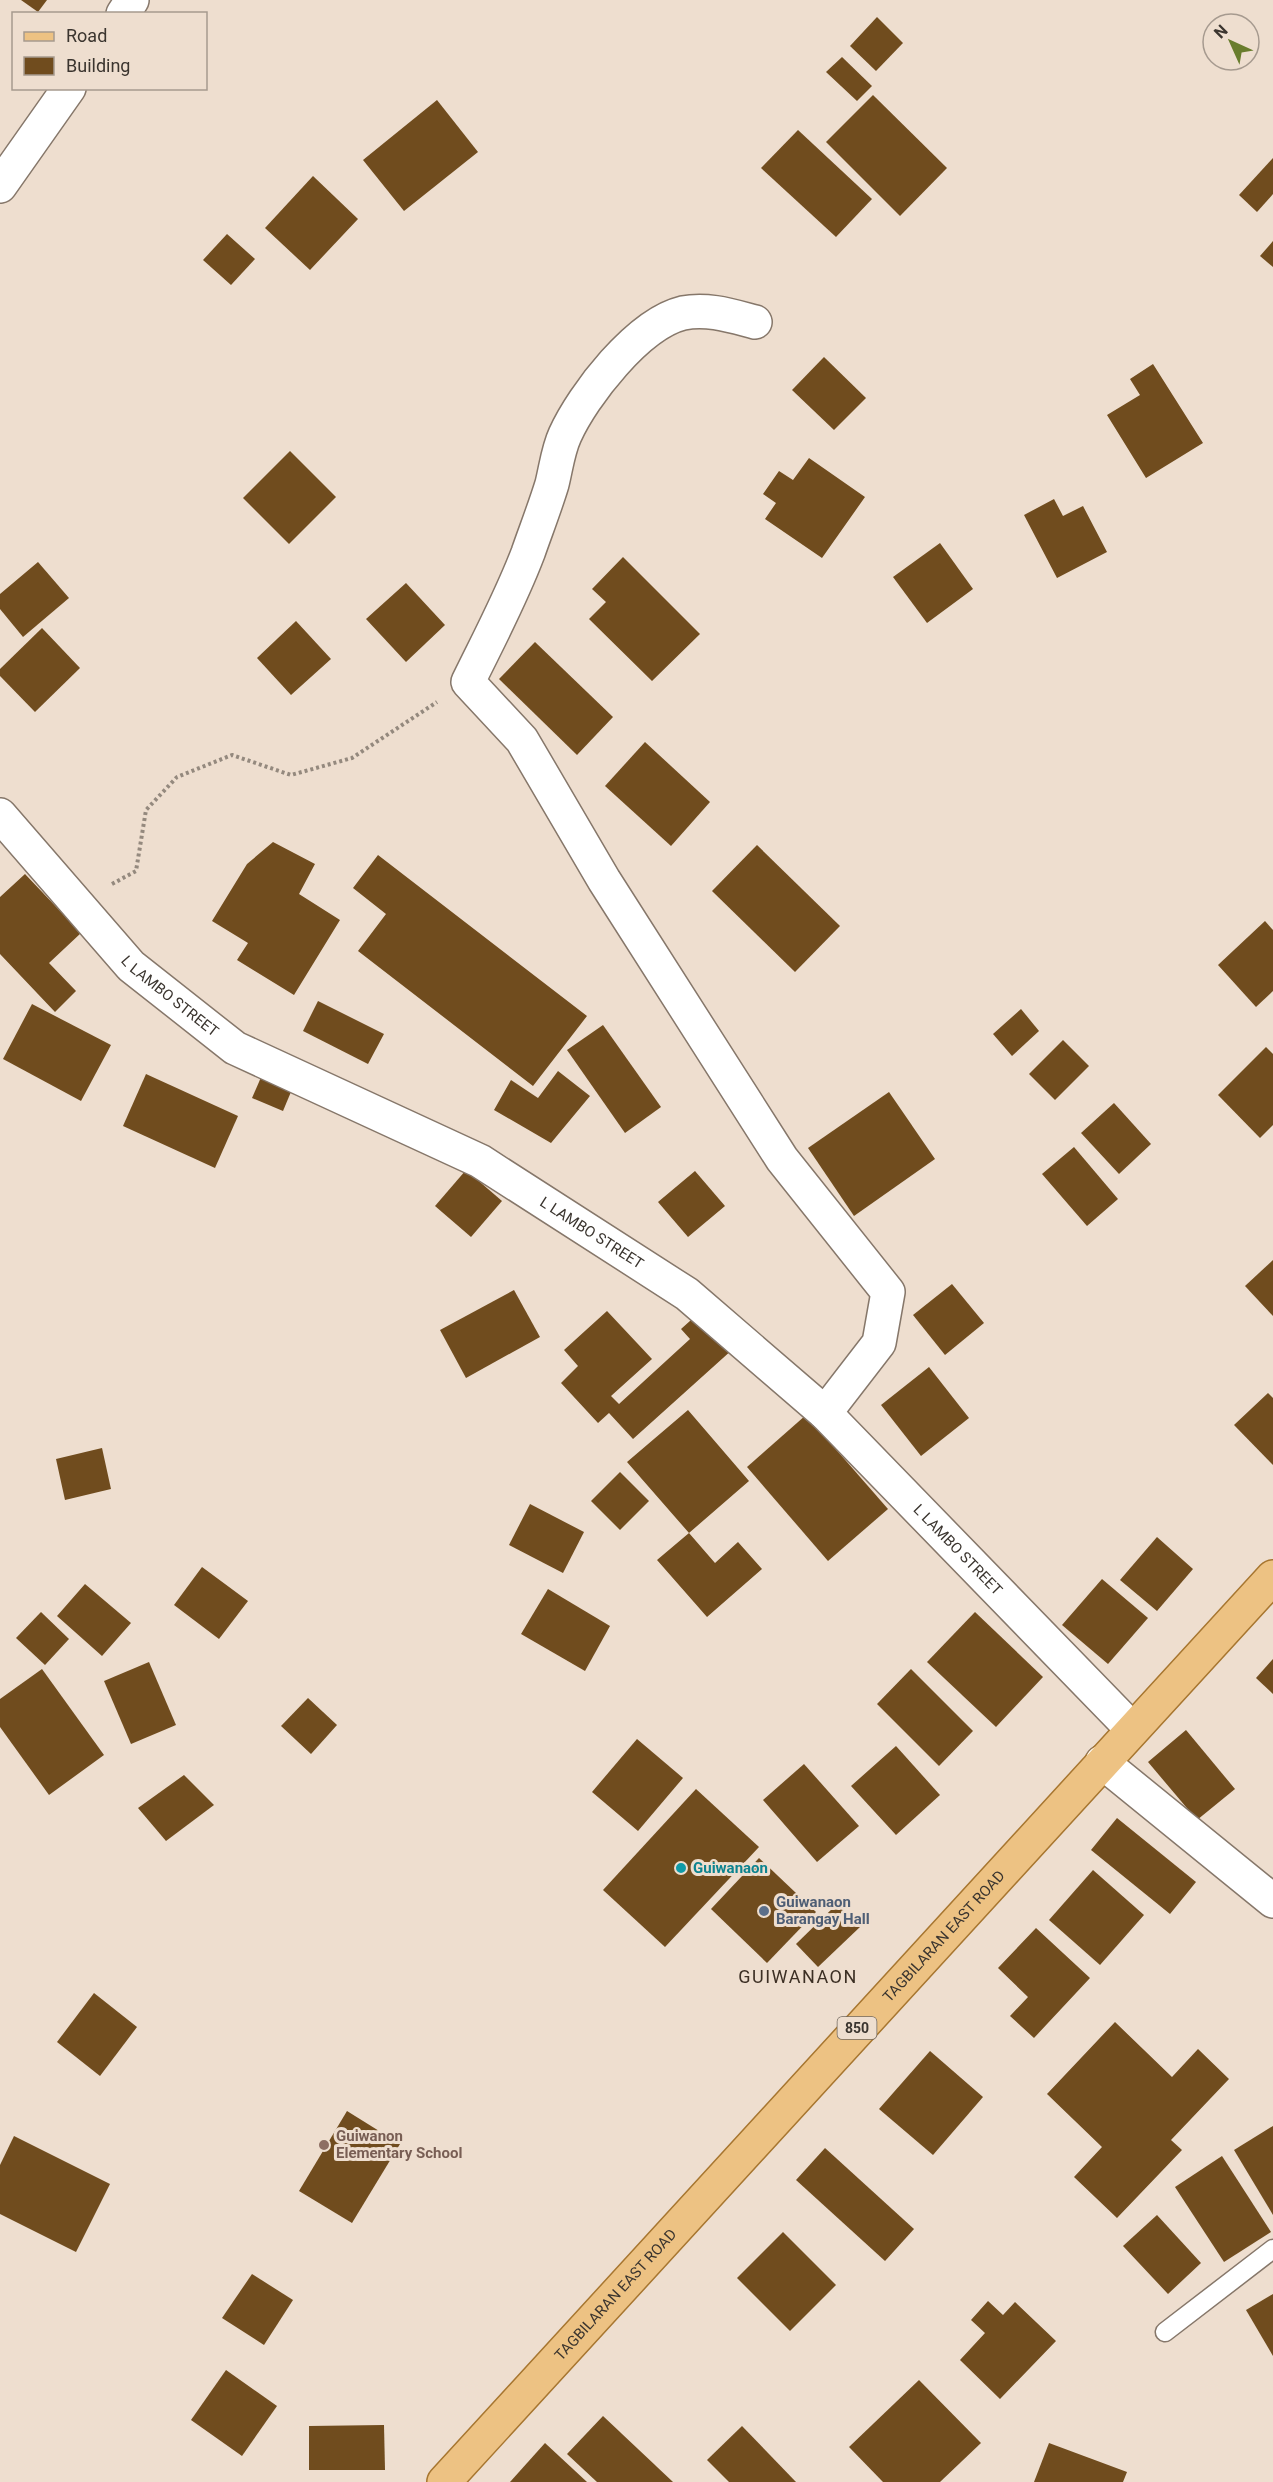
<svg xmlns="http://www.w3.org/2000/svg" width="1273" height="2482" font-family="Roboto,sans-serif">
	<rect width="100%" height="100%" fill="#eedecf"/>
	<g fill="#704c1e">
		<path d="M21,0H47L38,12Z"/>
		<path d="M877,17L903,43L876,71L850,46Z"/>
		<path d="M842,57L872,86L857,101L826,72Z"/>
		<path d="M873,95L947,168L900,216L826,142Z"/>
		<path d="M437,100L478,152L404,211L363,160Z"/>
		<path d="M798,130L872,199L836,237L761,168Z"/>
		<path d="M1273,158V194L1257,212L1239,195Z"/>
		<path d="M313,176L358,219L310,270L265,228Z"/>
		<path d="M227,234L255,259L231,285L203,260Z"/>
		<path d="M1273,241V267L1260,256Z"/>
		<path d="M824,357L866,398L834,430L792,390Z"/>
		<path d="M1153,364L1203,443L1146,478L1107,415L1140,395L1130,379Z"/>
		<path d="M290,451L336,497L289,544L243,498Z"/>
		<path d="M809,458L865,497L822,558L765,519L776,503L763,494L779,471L793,480Z"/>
		<path d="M1054,499L1063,516L1083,506L1107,552L1057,578L1024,515Z"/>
		<path d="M940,543L973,589L927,623L893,577Z"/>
		<path d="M623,557L700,634L652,681L589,619L606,602L592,589Z"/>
		<path d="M38,562L69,598L23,637L0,609V594Z"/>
		<path d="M406,583L445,625L406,662L366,619Z"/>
		<path d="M296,621L331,659L291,695L257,658Z"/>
		<path d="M42,628L80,668L35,712L0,676V669Z"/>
		<path d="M535,642L613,717L577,755L499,679Z"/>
		<path d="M645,742L710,802L671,846L605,786Z"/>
		<path d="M273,842L315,864L299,894L340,920L294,995L237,960L248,943L212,921L247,864Z"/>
		<path d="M757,845L840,926L795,972L712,891Z"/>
		<path d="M378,855L587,1016L533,1086L358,951L386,914L353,888Z"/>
		<path d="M25,874L81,933L49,963L76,991L55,1012L0,954V897Z"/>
		<path d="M1265,921L1273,930V991L1256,1007L1218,965Z"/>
		<path d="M318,1001L384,1034L368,1064L303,1031Z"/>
		<path d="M32,1004L111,1045L81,1101L3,1059Z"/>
		<path d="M1021,1009L1039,1031L1012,1056L993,1034Z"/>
		<path d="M603,1025L661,1107L625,1133L567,1050Z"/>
		<path d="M1063,1040L1089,1066L1055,1100L1029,1074Z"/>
		<path d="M1266,1047L1273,1054V1125L1260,1138L1218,1095Z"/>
		<path d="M558,1071L590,1096L551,1143L494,1110L511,1080L538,1098Z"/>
		<path d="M146,1074L238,1116L215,1168L123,1126Z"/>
		<path d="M262,1075L293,1087L283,1111L252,1098Z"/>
		<path d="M889,1092L935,1159L854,1216L808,1148Z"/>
		<path d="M1114,1103L1151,1144L1119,1174L1081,1133Z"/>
		<path d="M1074,1147L1118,1199L1087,1226L1042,1174Z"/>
		<path d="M466,1170L502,1201L471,1237L435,1206Z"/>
		<path d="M695,1171L725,1206L688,1237L658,1202Z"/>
		<path d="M1273,1260V1316L1245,1286Z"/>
		<path d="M952,1284L984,1323L945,1355L913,1315Z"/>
		<path d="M514,1290L540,1337L466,1378L440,1330Z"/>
		<path d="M607,1311L652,1359L611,1396L619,1404L690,1339L681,1329L700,1312L733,1349L633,1439L609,1413L598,1423L561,1383L578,1366L564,1350Z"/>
		<path d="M929,1367L969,1418L921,1456L881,1405Z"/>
		<path d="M1268,1393L1273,1398V1465L1234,1425Z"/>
		<path d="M688,1410L749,1481L689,1533L715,1563L738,1542L762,1569L707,1617L657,1560L689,1533L627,1462Z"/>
		<path d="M806,1415L888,1509L828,1561L747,1467Z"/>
		<path d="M102,1448L111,1489L65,1500L56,1459Z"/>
		<path d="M620,1472L649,1501L620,1530L591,1501Z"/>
		<path d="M530,1504L584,1532L563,1573L509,1545Z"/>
		<path d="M1157,1537L1193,1569L1157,1611L1120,1580Z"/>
		<path d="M202,1567L248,1601L219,1639L174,1605Z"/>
		<path d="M1102,1579L1148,1618L1108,1664L1062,1625Z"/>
		<path d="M85,1584L131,1623L102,1656L57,1616Z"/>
		<path d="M548,1589L610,1626L585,1671L521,1634Z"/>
		<path d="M41,1612L69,1639L45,1665L16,1638Z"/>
		<path d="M975,1612L1043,1677L996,1727L927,1662Z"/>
		<path d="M1273,1659V1694L1256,1678Z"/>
		<path d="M149,1662L176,1725L131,1744L104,1681Z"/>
		<path d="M42,1669L104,1755L49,1795L0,1727V1699Z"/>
		<path d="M911,1669L973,1731L939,1766L877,1704Z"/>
		<path d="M308,1698L337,1725L311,1754L281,1726Z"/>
		<path d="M1186,1730L1235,1789L1197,1820L1148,1762Z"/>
		<path d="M637,1739L683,1778L638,1831L592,1792Z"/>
		<path d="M896,1746L940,1795L896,1835L851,1786Z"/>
		<path d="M804,1764L859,1826L817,1862L763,1800Z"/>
		<path d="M184,1775L214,1805L166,1841L138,1808Z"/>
		<path d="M696,1789L759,1847L665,1947L603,1890Z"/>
		<path d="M1117,1818L1196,1882L1170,1914L1091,1850Z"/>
		<path d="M759,1858L816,1912L767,1963L711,1909Z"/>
		<path d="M1093,1870L1144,1915L1100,1965L1049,1920Z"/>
		<path d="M837,1904L860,1927L818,1967L796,1944Z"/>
		<path d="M1036,1928L1090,1978L1034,2038L1010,2016L1028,1997L998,1968Z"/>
		<path d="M94,1993L137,2027L100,2076L57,2042Z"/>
		<path d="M1115,2022L1172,2077L1198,2049L1229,2079L1171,2140L1182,2150L1117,2218L1074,2177L1102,2147L1047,2094Z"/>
		<path d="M930,2051L983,2097L933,2155L879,2109Z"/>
		<path d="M347,2111L400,2144L352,2223L299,2191Z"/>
		<path d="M1273,2126V2215L1234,2150Z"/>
		<path d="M14,2136L110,2184L76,2252L0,2214V2165Z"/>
		<path d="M825,2148L914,2229L885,2261L796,2180Z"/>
		<path d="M1222,2156L1271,2232L1224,2262L1175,2187Z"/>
		<path d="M1157,2215L1201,2263L1168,2294L1123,2246Z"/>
		<path d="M783,2232L836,2285L790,2331L737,2278Z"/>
		<path d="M252,2274L293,2300L264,2345L222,2318Z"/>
		<path d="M1273,2294V2356L1246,2310Z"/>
		<path d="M988,2301L1003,2315L1015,2302L1056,2341L1000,2399L960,2360L985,2333L971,2320Z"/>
		<path d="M226,2370L277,2406L242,2456L191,2420Z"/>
		<path d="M919,2380L981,2443L940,2482H883L849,2447Z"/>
		<path d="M603,2416L673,2482H597L567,2454Z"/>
		<path d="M384,2425L385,2470H309V2426Z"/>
		<path d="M742,2426L796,2482H729L707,2460Z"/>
		<path d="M545,2443L587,2482H510Z"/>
		<path d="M1049,2443L1127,2472L1123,2482H1034Z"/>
	</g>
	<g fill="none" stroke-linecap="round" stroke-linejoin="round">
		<g stroke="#86776a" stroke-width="21">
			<path id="service" d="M1165,2332L1273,2249"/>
		</g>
		<g stroke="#86776a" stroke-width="36">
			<g id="minor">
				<path d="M755,322C732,316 708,308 683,313C638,324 583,395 565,435C558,450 556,468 552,484C545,507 536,530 528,553C511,598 489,639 468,682L522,740L604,880L782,1159L888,1292L879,1343L825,1413"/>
				<path id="s1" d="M0,815L131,966L235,1048L480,1161L687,1294L825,1413L1132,1729"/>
				<path d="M1102,1762L1273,1901"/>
			</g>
		</g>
		<g stroke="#86776a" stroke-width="36">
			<g id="secondary">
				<path d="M123,14L132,0"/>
				<path d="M0,186L69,88"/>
			</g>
		</g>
		<g stroke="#a77630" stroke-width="36">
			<g id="primary">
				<path id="s2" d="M444,2482L1273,1577"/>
			</g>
		</g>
		<path stroke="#94897e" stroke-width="4" stroke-dasharray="3 3" stroke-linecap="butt" d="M112,884L136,871L146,810L177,777L232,755L291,775L352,758L437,702"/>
		<use href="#service" stroke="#fff" stroke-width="18"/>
		<use href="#minor" stroke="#fff" stroke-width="33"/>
		<use href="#secondary" stroke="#fff" stroke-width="33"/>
		<use href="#primary" stroke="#edc283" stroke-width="33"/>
	</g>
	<circle fill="#0f9aa8" stroke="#eedecf" stroke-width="2" cx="681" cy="1868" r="6"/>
	<circle fill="#5c6f8a" stroke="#eedecf" stroke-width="2" cx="764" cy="1911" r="6"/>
	<circle fill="#8d6e63" stroke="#eedecf" stroke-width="2" cx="324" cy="2145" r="6"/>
	<g text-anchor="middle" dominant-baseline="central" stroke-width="6" stroke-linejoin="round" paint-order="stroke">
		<rect fill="#eedecf" stroke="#71685f" stroke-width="1.5" x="837.5" y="2017" width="39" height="22" rx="4.5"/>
		<g font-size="14" font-weight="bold" fill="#3b352f">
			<text x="857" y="2028">850</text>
		</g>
		<g font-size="15" fill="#3b352f" stroke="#eedecf">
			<text stroke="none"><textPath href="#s1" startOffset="249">L LAMBO STREET</textPath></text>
			<text stroke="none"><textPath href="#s1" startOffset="735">L LAMBO STREET</textPath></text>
			<text stroke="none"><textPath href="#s1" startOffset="1221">L LAMBO STREET</textPath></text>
			<text stroke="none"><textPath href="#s2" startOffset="740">TAGBILARAN EAST ROAD</textPath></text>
			<text stroke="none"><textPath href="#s2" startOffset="254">TAGBILARAN EAST ROAD</textPath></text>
		</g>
		<g font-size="15" font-weight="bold" fill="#0d838f" stroke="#eedecf" text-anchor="start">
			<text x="693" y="1868">Guiwanaon</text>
		</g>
		<g font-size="15" font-weight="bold" fill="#4e5e75" stroke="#eedecf" text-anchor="start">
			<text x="776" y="1902">Guiwanaon<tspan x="776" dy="17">Barangay Hall</tspan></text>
		</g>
		<g font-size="15" font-weight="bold" fill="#785e54" stroke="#eedecf" text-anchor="start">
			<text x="336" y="2136">Guiwanon<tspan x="336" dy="17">Elementary School</tspan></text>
		</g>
		<g font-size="18" letter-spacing="1.5" fill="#3c2f24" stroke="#eedecf">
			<text x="798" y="1976">GUIWANAON</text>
		</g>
	</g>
	<rect x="12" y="12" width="195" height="78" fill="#eedecf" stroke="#a69a8f" stroke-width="1.5"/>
	<rect x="24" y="32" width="30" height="9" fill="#edc283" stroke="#a69a8f" stroke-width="1.5"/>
	<text x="66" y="42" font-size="18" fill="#3b352f">Road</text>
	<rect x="24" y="57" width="30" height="18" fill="#704c1e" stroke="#a69a8f" stroke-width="1.5"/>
	<text x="66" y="72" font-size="18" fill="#3b352f">Building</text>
	<g transform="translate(1231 42) rotate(315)"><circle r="28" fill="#eedecf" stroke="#a69a8f" stroke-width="1.5"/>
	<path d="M0-4.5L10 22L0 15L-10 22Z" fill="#697d2d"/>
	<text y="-9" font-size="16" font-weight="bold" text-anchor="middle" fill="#3b352f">N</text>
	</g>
</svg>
